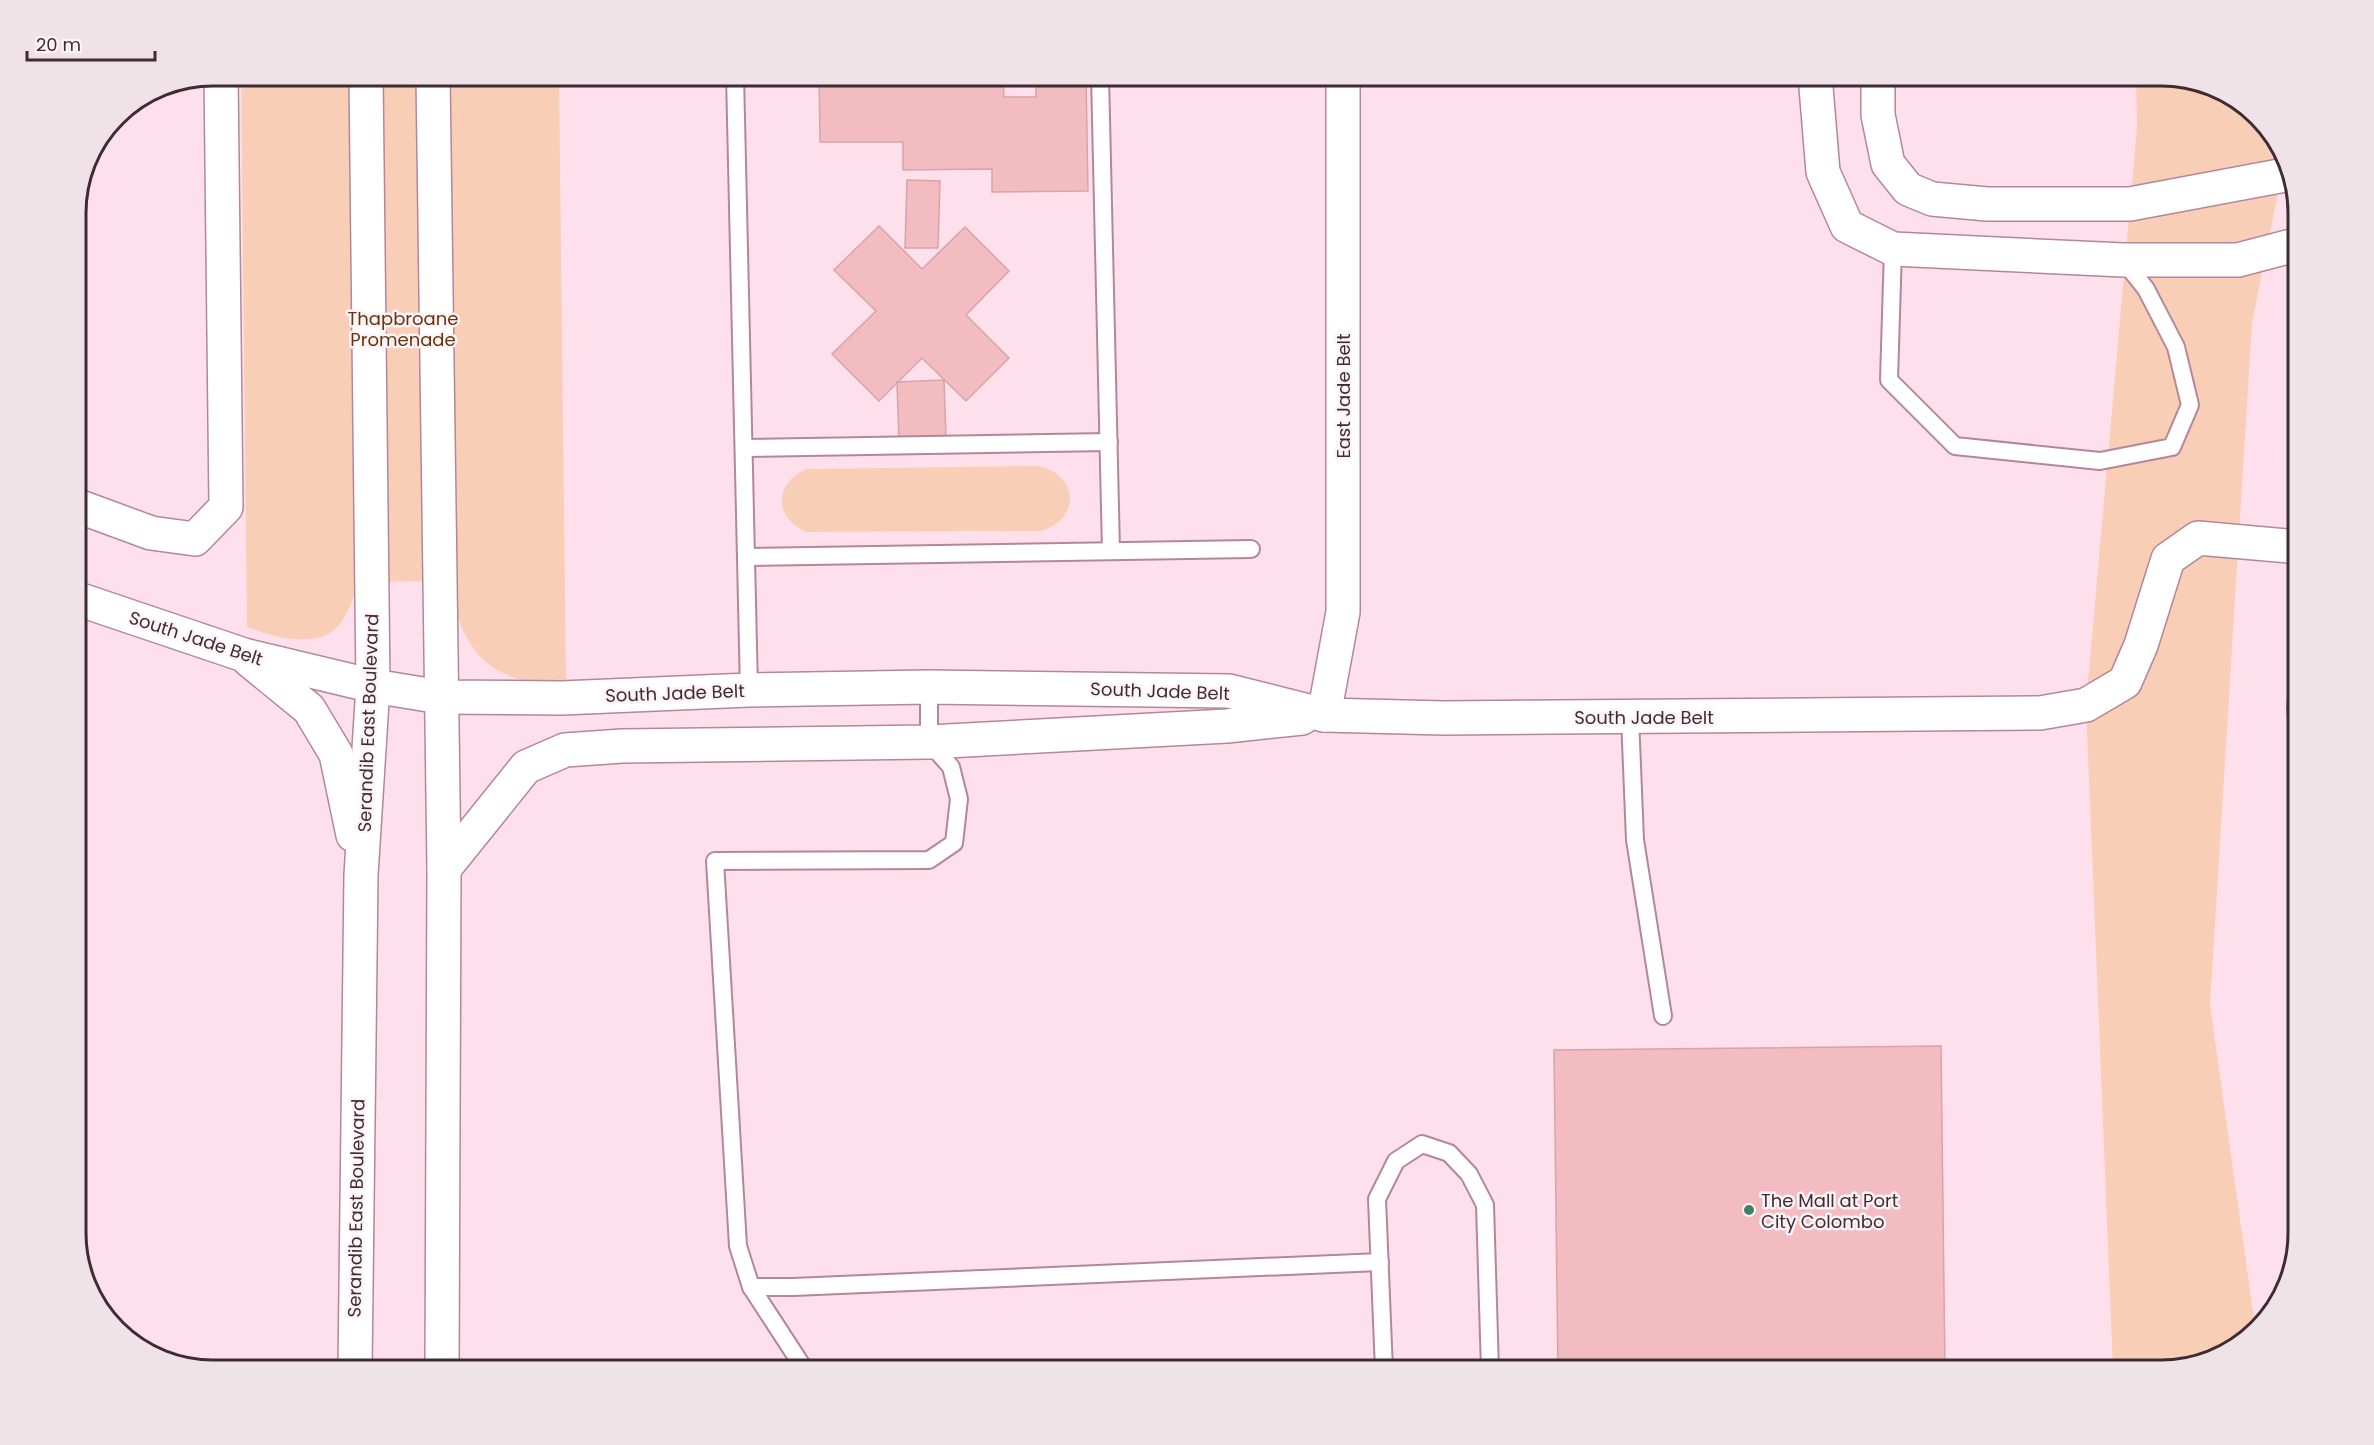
<svg xmlns="http://www.w3.org/2000/svg" width="2374" height="1445" font-family="Poppins,sans-serif">
	<rect width="100%" height="100%" fill="#fee0ec"/>
	<g fill="#f8ceb6">
		<path d="M241,75H559L566,685C551,683 534,683 519,679C470,665 458,626 449,581L359,582C354,595 350,609 342,621C322,652 275,637 247,627Z"/>
		<path d="M2136,75H2161L2230,94L2280,144L2285,158L2252,323L2210,1005L2255,1326L2230,1351L2161,1370H2113L2086,705L2137,127Z"/>
		<path d="M1039,466C1080,476 1080,521 1040,531L806,532C774,517 773,485 806,469Z"/>
	</g>
	<g fill="#f2bcc1" stroke="#d8a3a9" stroke-width="1.5">
		<path d="M819,75H1003L1004,97H1036V75H1086L1088,191L992,192V169L903,170V142H820Z"/>
		<path d="M907,180L940,181L938,248H905Z"/>
		<path d="M879,226L922,269L965,227L1009,271L966,315L1009,358L966,401L922,358L879,401L832,354L876,311L834,270Z"/>
		<path d="M944,380L946,439L899,441L897,382Z"/>
		<path d="M1941,1046L1945,1370H1558L1554,1050Z"/>
	</g>
	<g fill="none" stroke-linecap="round" stroke-linejoin="round">
		<g stroke="#b5869a" stroke-width="20">
			<g id="service">
				<path d="M735,75L749,690"/>
				<path d="M1100,75L1111,551"/>
				<path d="M1893,249L1889,380L1955,446L2100,461L2172,447L2190,405L2176,347L2146,289L2123,260"/>
				<path d="M744,448L1109,442"/>
				<path d="M746,557L1251,549"/>
				<path d="M2299,681L2296,708L2299,734"/>
				<path d="M929,687V742L951,767L959,799L954,843L929,860L715,861L738,1246L751,1287H793L1380,1262"/>
				<path d="M1630,717L1635,840L1663,1016"/>
				<path d="M751,1287L805,1370"/>
				<path d="M1384,1370L1377,1199L1396,1161L1422,1144L1449,1153L1469,1174L1485,1205L1490,1370"/>
			</g>
		</g>
		<g stroke="#b5869a" stroke-width="36">
			<g id="minor">
				<path d="M433,75L444,869L442,1370"/>
				<path d="M1815,75L1823,172L1847,226L1893,249L2123,260H2238L2299,244"/>
				<path d="M1878,75V115L1888,164L1908,189L1932,199L1987,204H2130L2290,174"/>
				<path d="M75,505L151,533L195,539L226,507L221,75"/>
				<path d="M75,598L244,655L373,686L441,697L562,698L749,690L929,687L1229,691L1324,715L1444,718L2040,713L2086,705L2125,682L2141,645L2168,559L2198,538L2299,547"/>
				<path d="M249,660L309,709L336,754L353,835"/>
				<path d="M1324,715L1343,612V75"/>
				<path d="M444,869L526,767L565,750L622,746L929,742L1227,726L1302,718"/>
				<path d="M355,1370L361,875L373,686L366,75"/>
			</g>
		</g>
		<use href="#service" stroke="#fff" stroke-width="16"/>
		<use href="#minor" stroke="#fff" stroke-width="33"/>
	</g>
	<circle fill="#407f6c" stroke="#fef3f7" stroke-width="2" cx="1749" cy="1210" r="6"/>
	<g text-anchor="middle" dominant-baseline="central" stroke-width="5" stroke-linejoin="round" paint-order="stroke">
		<g font-size="18" fill="#693309" stroke="#fef3f7">
			<text x="403" y="318">Thapbroane<tspan x="403" dy="21">Promenade</tspan></text>
		</g>
		<g font-size="18" fill="#3e2b33" stroke="#fef3f7">
			<text transform="translate(1343 396) rotate(-90)">East Jade Belt</text>
			<text transform="translate(196 638) rotate(18)">South Jade Belt</text>
			<text transform="translate(1160 691) rotate(2)">South Jade Belt</text>
			<text transform="translate(675 693) rotate(-2)">South Jade Belt</text>
			<text x="1644" y="717">South Jade Belt</text>
			<text transform="translate(368 723) rotate(-88)">Serandib East Boulevard</text>
			<text transform="translate(356 1208) rotate(-89)">Serandib East Boulevard</text>
		</g>
		<g font-size="18" fill="#3e2b33" stroke="#fef3f7" text-anchor="start">
			<text x="1761" y="1200">The Mall at Port<tspan x="1761" dy="21">City Colombo</tspan></text>
		</g>
	</g>
	<path d="M0 0H2374V1445H0ZM213 86H2161A127 127 0 0 1 2288 213V1233A127 127 0 0 1 2161 1360H213A127 127 0 0 1 86 1233V213A127 127 0 0 1 213 86Z" fill="#efe3e7" fill-rule="evenodd"/>
	<path fill="none" stroke="#3e2b33" stroke-width="3" d="M213 86H2161A127 127 0 0 1 2288 213V1233A127 127 0 0 1 2161 1360H213A127 127 0 0 1 86 1233V213A127 127 0 0 1 213 86Z"/>
	<path d="M27 51v9h128v-9" fill="none" stroke="#3e2b33" stroke-width="3"/>
	<text x="36" y="51" font-size="18" fill="#3e2b33" stroke="#fef3f7" stroke-width="4.5" paint-order="stroke">20 m</text>
</svg>
